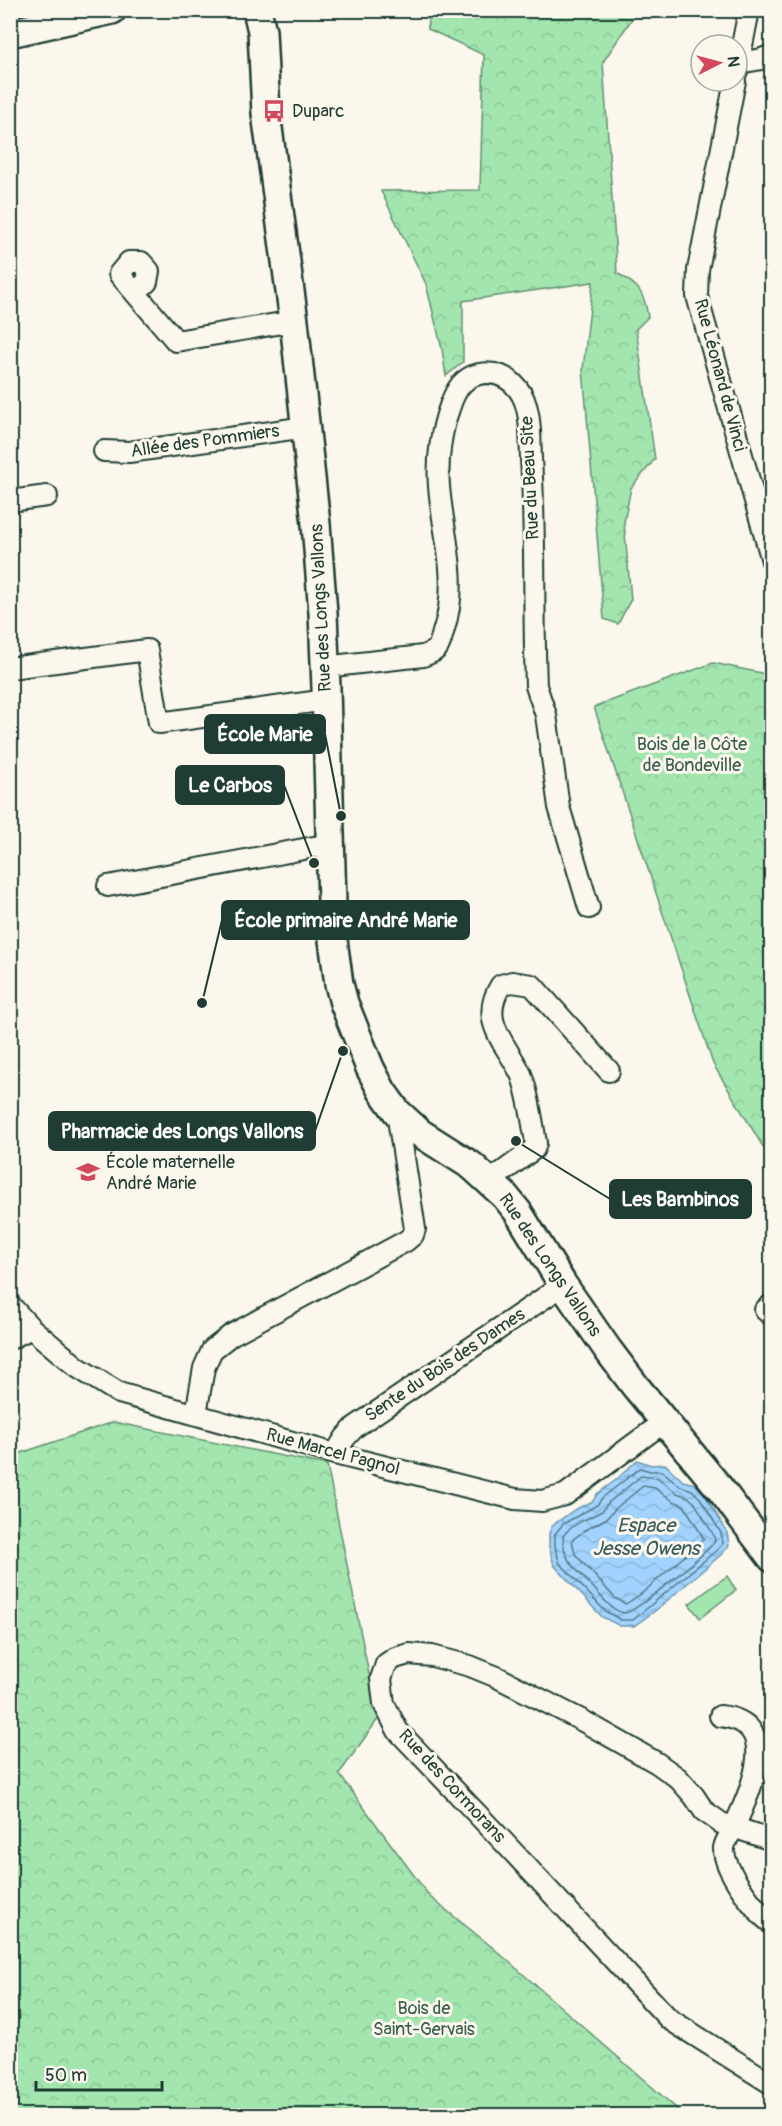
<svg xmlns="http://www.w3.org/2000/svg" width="782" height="2126" font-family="Pangolin,sans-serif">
	<defs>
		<pattern id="forest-crowns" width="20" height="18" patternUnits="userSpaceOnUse" patternTransform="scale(1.5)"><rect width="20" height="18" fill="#a3e5af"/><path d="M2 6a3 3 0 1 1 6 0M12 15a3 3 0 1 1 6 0" fill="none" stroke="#8cc597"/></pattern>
		<pattern id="water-waves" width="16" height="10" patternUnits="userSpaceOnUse" patternTransform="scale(1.5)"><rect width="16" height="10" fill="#a1d3fe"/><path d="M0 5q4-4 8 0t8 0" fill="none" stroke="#8ab6da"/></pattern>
	</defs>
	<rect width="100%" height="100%" fill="#fbf7ec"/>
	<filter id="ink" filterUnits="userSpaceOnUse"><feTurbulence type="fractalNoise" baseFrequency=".0167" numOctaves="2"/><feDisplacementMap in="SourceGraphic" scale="12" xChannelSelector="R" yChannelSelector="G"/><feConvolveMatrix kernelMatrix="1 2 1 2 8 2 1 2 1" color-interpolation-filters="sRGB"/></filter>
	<g filter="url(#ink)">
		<path fill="#a3e5af" stroke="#619172" stroke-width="1.5" d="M727,1576L736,1590L700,1618L689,1604Z"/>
		<g fill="url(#forest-crowns)" stroke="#619172" stroke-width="1.5">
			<path d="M427,11H637L603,62L617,273C639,286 644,291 648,317L636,329L655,459L631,488L624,522L631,599L618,624L604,619L583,369L593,282L463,301V362L446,376L442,349L426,284L381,191L480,190L484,55L428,29Z"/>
			<path d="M713,663L771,675V1160L713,1064L594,707Z"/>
			<path d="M113,1422L327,1465L378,1719L339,1774L430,1897L492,1947L684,2115L11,2116V1460L21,1453Z"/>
		</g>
		<path fill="url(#water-waves)" stroke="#6d97ad" stroke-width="1.5" d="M637,1460L651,1465L665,1464L683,1481L695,1484L705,1495L727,1532L729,1545L723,1553L655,1611L634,1626H620L602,1617L554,1565L549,1547V1533L553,1525L574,1510L593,1501L597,1494L616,1480Z"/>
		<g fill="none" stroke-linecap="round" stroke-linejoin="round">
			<g stroke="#537985" stroke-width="1.5">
				<path d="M640,1468L650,1471H662L680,1486L692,1490L700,1498L721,1533L723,1543L718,1549L633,1620H621L605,1611L559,1562L555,1546V1534L563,1524L597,1505L602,1498Z"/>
				<path d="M641,1476L658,1478L677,1493L688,1497L695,1503L714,1536L715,1541C707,1552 633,1615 624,1613C609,1610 599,1593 589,1583C574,1567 563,1560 563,1536L568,1530L580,1522L602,1511L608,1503Z"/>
				<path d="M643,1486L655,1488L673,1501L684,1505L704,1539L641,1594L626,1604L615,1598L575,1554L572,1540L585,1530L607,1518L615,1509Z"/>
			</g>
			<g stroke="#1f3d34" stroke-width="24">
				<g id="street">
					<path d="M739,63L762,59L772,55"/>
					<path d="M737,71L749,10"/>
					<path d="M735,81L698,270L697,296L772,561"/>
					<path d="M135,292L147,282L149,271L141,262H129L119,274L176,341L294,321"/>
					<path d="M104,451L129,452L306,427"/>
					<path d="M10,501L47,496"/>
					<path d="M324,667L423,656C428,654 435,652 438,647C441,642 442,635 444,629C460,579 443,537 439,486C437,460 441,430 450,406C455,391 462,378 479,374C494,371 508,376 518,389C532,406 530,438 531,459C536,535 533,610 536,686L546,715L559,807L589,908"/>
					<path d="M10,668L147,650L159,723L327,700"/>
					<path d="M108,886L330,844"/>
					<path d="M490,1181L534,1149L536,1143C533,1124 528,1091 521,1074C506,1043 478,1021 501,985L512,982L532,985L609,1071"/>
					<path d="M772,1304L765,1310L772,1316"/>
					<path d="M10,1305L31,1328L77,1367L119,1393L335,1454L515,1499L542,1501L565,1495L664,1422"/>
					<path d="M10,1339L31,1328"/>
					<path d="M196,1414L204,1368L212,1350L231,1335L406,1241L413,1235L415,1229L397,1112"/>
					<path d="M335,1454L345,1438L355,1427L563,1285"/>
					<path d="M720,1716C782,1722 752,1788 734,1827C731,1833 725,1841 724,1848C723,1869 755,1911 772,1924"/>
					<path d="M772,1840L721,1823L704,1811L694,1796L678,1778L657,1763L585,1722L497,1677L470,1666L432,1656L409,1654L395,1658L386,1664L381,1679L384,1704L398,1731L500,1838L669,2019L772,2084"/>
				</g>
			</g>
			<g stroke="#1f3d34" stroke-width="32">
				<g id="secondary">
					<path d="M257,10L262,31L266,113L294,321L316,524L323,613L326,688L333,940L339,984L344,1003L370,1068L382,1091L397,1112L420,1133L472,1166L505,1196L518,1212L563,1285L608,1350L636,1387L721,1490L772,1558"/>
					<path d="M10,33L112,10"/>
				</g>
			</g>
			<use href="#street" stroke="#fbf7ec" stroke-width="20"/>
			<use href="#secondary" stroke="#fbf7ec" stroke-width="27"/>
		</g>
	</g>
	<defs>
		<g id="bus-bare" transform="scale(1.8)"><path d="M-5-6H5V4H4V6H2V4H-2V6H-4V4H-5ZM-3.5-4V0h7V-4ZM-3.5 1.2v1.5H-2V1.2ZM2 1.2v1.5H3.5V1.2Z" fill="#d1495b" stroke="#fbf7ec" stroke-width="2.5" paint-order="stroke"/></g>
		<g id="school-bare" transform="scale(1.8)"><path d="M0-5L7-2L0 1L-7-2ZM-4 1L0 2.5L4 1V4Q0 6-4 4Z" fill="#d1495b" stroke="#fbf7ec" stroke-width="2.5" paint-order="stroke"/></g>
	</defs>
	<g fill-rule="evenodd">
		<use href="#bus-bare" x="274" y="111"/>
		<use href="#school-bare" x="88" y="1172"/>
	</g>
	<g text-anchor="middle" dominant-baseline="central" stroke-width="6" stroke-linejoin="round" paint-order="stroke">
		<g font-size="18" fill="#1f3d34" stroke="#fbf7ec" text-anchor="start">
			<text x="292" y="111">Duparc</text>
			<text x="106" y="1162">École maternelle<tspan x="106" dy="21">André Marie</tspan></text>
		</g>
		<g font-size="18" fill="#1f3d34" stroke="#fbf7ec">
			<text transform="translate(720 375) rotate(75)">Rue Léonard de Vinci</text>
			<text transform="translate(205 441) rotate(-8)">Allée des Pommiers</text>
			<text transform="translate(530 478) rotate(-93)">Rue du Beau Site</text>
			<text transform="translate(321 608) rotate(-93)">Rue des Longs Vallons</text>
			<text transform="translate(550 1265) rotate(56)">Rue des Longs Vallons</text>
			<text transform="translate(445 1365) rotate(-34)">Sente du Bois des Dames</text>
			<text transform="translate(333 1452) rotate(15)">Rue Marcel Pagnol</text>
			<text transform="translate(452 1786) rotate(47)">Rue des Cormorans</text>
		</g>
		<g font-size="18" fill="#395f4d" stroke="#fbf7ec">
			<text x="692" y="744">Bois de la Côte<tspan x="692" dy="21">de Bondeville</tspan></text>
			<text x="424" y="2008">Bois de<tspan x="424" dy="21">Saint-Gervais</tspan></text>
		</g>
		<g font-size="20" font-style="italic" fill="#395b5c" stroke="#fbf7ec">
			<text x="646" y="1525">Espace<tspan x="646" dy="23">Jesse Owens</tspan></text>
		</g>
	</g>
	<path fill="none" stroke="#1f3d34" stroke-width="2" d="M341 816L325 734M314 863L284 785M202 1003L222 920M343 1051L315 1131M516 1141L610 1199"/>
	<g fill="#1f3d34" stroke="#fbf7ec" stroke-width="2">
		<circle cx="341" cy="816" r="6"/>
		<circle cx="314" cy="863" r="6"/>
		<circle cx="202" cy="1003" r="6"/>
		<circle cx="343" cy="1051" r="6"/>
		<circle cx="516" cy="1141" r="6"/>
	</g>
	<g fill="#1f3d34" stroke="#1f3d34" stroke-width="2">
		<rect x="205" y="715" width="120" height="38" rx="6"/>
		<rect x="176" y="766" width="108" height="38" rx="6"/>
		<rect x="222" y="901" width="247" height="38" rx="6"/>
		<rect x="49" y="1112" width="266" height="38" rx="6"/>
		<rect x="610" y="1180" width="141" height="38" rx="6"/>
	</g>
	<g font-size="20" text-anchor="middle" font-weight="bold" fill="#fff">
		<text x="265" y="741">École Marie</text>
		<text x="230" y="792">Le Carbos</text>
		<text x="346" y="927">École primaire André Marie</text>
		<text x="182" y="1138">Pharmacie des Longs Vallons</text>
		<text x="680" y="1206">Les Bambinos</text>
	</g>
	<rect width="782" height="2126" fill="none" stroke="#fbf7ec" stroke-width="36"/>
	<rect x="18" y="18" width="746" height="2090" fill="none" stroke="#1f3d34" stroke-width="2" filter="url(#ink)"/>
	<g transform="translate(719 63) rotate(84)"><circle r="28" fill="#fbf7ec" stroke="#a3ada2" stroke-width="1.5"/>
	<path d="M0-4.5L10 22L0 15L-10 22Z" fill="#d1495b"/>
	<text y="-9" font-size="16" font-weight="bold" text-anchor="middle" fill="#1f3d34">N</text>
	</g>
	<path d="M36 2081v9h126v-9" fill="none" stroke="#1f3d34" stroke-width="3"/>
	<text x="45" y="2081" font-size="18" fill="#1f3d34" stroke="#fbf7ec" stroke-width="4.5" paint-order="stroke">50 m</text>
</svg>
